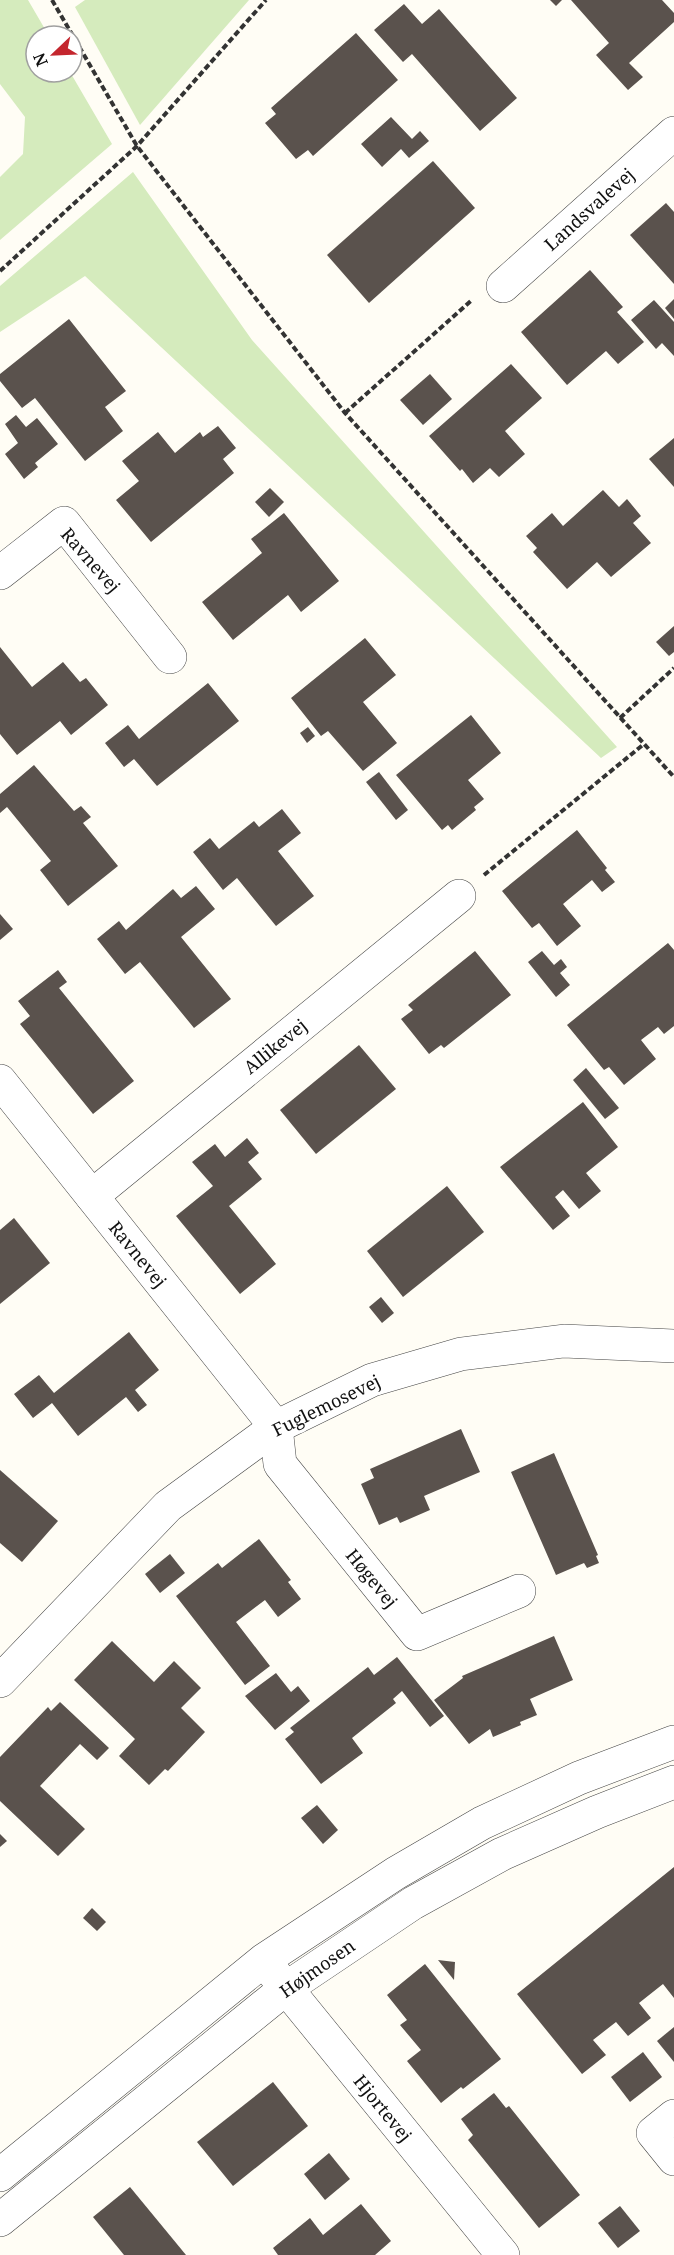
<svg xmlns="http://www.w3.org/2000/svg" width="674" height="2255" font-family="'Noto Serif',serif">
	<rect width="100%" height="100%" fill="#fffdf5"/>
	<g fill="#d5ebbd">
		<path d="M0,0H28L49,36H36V72H70L112,144L0,240V177L23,154L25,117L0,84Z"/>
		<path d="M85,0H249L140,125L75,7Z"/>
		<path d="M133,172L252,340L617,747L601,758L85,276L0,332V286Z"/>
	</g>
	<g fill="#5a524d">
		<path d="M550,0H562L556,6Z"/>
		<path d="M571,0H662L674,13V22L629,63L643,77L628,90L596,55L609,43Z"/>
		<path d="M404,4L422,24L439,9L517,98L480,131L412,54L403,62L374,30Z"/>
		<path d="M356,33L398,80L313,156L308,150L296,159L265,123L276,114L271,108Z"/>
		<path d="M391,117L412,139L420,131L429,141L409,158L401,149L382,167L361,144Z"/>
		<path d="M433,161L475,208L369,303L327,255Z"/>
		<path d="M666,203L674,212V284L630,235Z"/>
		<path d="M590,270L623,307L617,312L644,342L618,364L606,351L567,385L521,332Z"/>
		<path d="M674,299V319L665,308Z"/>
		<path d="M654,300L674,322V356L662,343L656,349L631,320Z"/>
		<path d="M69,319L126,391L105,407L123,431L85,461L35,398L22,408L0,381V374Z"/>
		<path d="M511,364L542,398L505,431L525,454L499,477L490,468L473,483L462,469L460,471L429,436Z"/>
		<path d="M430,374L452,399L423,425L400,400Z"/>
		<path d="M16,415L26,427L37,418L58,444L35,463L38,467L24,479L5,454L18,443L5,424Z"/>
		<path d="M218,426L236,448L223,459L234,473L151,542L116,500L139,481L122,461L158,432L175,453L200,432L203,437Z"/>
		<path d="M674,438V487L649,459Z"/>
		<path d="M270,488L284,502L269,517L255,502Z"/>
		<path d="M603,490L619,507L627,499L641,516L633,523L651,543L611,577L597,562L567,589L533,552L537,548L526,536L552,513L563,526Z"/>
		<path d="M284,513L339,581L301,612L288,595L233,640L202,602L262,553L251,539Z"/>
		<path d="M674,626V652L669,656L656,642Z"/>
		<path d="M365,638L396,675L363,702L397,743L363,771L328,731L321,736L291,698Z"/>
		<path d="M0,647L32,687L63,662L80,682L86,678L108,705L71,735L60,721L17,755L0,734Z"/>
		<path d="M208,683L239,721L157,786L134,759L124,767L105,743L128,725L139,739Z"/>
		<path d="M471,715L501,753L468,780L484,799L474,807L476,810L452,830L448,825L442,830L396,775Z"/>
		<path d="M308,727L315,736L307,743L300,733Z"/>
		<path d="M34,765L74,811L81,806L91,817L83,823L118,866L68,906L40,870L51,861L7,807L0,813V794Z"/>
		<path d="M379,772L408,810L396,820L366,782Z"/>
		<path d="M282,809L301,833L278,851L314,896L276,926L237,878L223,890L193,852L210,838L219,849L254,821L259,827Z"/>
		<path d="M577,830L607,868L605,870L615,882L602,892L592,880L563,904L581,926L557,946L539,923L532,928L502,891Z"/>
		<path d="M196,886L215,909L181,937L231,999L194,1028L140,962L125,974L97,939L119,921L126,930L173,889L181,898Z"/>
		<path d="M0,914L13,929L0,940Z"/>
		<path d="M668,943L674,950V1026L664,1034L658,1027L641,1040L656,1059L624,1085L609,1067L604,1070L567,1025Z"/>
		<path d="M475,951L511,995L444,1048L441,1045L429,1054L401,1019L413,1010L408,1005Z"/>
		<path d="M542,951L554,965L561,959L567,967L560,973L570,985L556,997L528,962Z"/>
		<path d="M58,970L67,982L59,988L134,1081L93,1114L20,1024L30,1016L18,1001Z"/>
		<path d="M359,1045L396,1089L316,1154L280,1110Z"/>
		<path d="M586,1068L619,1108L605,1119L573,1080Z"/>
		<path d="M583,1102L618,1147L586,1173L601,1191L579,1209L563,1190L555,1197L570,1216L553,1230L500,1167Z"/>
		<path d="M247,1138L259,1153L248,1162L262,1179L229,1206L276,1264L240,1294L176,1216L213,1186L192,1162L215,1144L225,1157Z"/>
		<path d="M447,1186L484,1232L403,1297L367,1251Z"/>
		<path d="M14,1218L50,1263L0,1304V1230Z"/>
		<path d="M381,1297L394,1313L382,1323L369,1307Z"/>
		<path d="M129,1332L159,1370L135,1390L147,1405L138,1412L126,1397L78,1436L52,1403L33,1418L14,1394L39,1375L54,1393Z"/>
		<path d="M461,1429L480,1472L424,1496L430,1510L400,1523L397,1517L379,1525L361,1484L374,1478L370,1469Z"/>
		<path d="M554,1453L598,1555L596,1556L599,1563L587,1568L584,1563L556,1575L511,1472Z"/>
		<path d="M0,1470L58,1521L22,1562L0,1543Z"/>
		<path d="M259,1539L291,1580L288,1582L301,1599L278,1617L265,1600L236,1622L270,1666L245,1685L176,1596L218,1563L222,1568Z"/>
		<path d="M170,1554L185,1573L160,1593L145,1574Z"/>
		<path d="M554,1636L573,1680L530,1699L537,1715L520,1722L521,1725L493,1737L490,1729L469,1744L434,1700L463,1678L462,1676Z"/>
		<path d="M112,1641L154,1682L174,1661L201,1688L181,1708L205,1732L168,1771L165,1769L149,1785L119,1756L135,1739L74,1680Z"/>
		<path d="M397,1657L444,1716L430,1727L402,1691L393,1699L396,1703L352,1738L363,1753L321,1784L285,1739L294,1732L290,1728L368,1667L374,1675Z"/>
		<path d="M276,1673L291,1692L298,1686L310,1701L275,1730L245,1696Z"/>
		<path d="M60,1702L109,1748L97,1760L80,1744L40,1786L85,1829L58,1856L0,1801V1757L48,1707L51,1711Z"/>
		<path d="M317,1805L338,1830L323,1844L301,1818Z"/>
		<path d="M0,1834L7,1841L0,1847Z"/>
		<path d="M674,1867V1998L663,1984L639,2003L651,2018L628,2036L616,2022L593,2040L606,2055L582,2074L517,1994Z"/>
		<path d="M92,1908L106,1922L97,1931L83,1918Z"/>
		<path d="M438,1960L455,1962L454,1980Z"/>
		<path d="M425,1964L501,2059L463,2089L461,2087L441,2103L407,2061L421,2050L400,2025L407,2020L387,1995Z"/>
		<path d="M674,2027V2062L657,2041Z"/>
		<path d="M643,2052L662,2077L630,2102L611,2077Z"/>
		<path d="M273,2082L308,2126L233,2186L197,2142Z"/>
		<path d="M494,2093L506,2108L509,2106L580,2195L539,2228L468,2140L473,2135L461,2119Z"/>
		<path d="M329,2153L350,2179L325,2200L304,2174Z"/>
		<path d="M130,2187L186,2255H124L93,2217Z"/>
		<path d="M361,2204L391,2241L375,2255H278L273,2248L310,2218L323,2235Z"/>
		<path d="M620,2206L640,2231L618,2248L598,2223Z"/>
	</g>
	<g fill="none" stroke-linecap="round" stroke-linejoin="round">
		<g stroke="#444" stroke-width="34">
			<g id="minor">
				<path d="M503,286L674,133"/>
				<path d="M0,573L64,523L170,657"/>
				<path d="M0,1081L276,1427L280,1464L417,1634L519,1591"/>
				<path d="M92,1196L459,896"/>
				<path d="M0,1681L168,1506L276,1427L372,1380L461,1354L564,1341L674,1346"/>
				<path d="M273,1972L503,2255"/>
				<path d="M674,2116L653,2133L674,2159"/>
				<path d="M0,2175L264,1960L396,1873L482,1823L579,1778L674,1742"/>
				<path d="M0,2220L285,1989L413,1903L502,1854L597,1812L674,1782"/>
			</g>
		</g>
		<g stroke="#333" stroke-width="4" stroke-dasharray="6 3" stroke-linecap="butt">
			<path d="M52,0L137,146L345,413L674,777"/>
			<path d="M0,271L137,146L266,0"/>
			<path d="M345,413L472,300"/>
			<path d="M620,718L674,668"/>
			<path d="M484,875L644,744"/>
		</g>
		<use href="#minor" stroke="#fff" stroke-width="33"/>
	</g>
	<g text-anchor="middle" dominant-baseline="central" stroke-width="6" stroke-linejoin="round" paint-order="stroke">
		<g font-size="18" fill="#111" stroke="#fff">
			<text transform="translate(589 209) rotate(-42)">Landsvalevej</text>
			<text transform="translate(91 560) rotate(49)">Ravnevej</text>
			<text transform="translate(275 1046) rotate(-39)">Allikevej</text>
			<text transform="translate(138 1254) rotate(51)">Ravnevej</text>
			<text transform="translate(326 1405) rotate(-26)">Fuglemosevej</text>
			<text transform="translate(372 1578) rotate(51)">Høgevej</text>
			<text transform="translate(317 1968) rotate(-35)">Højmosen</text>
			<text transform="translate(383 2108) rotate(51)">Hjortevej</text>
		</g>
	</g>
	<g transform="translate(54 54) rotate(247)"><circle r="28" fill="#ffffff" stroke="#a0a0a0" stroke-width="1.5"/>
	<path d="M0-4.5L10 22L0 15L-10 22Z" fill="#c4262e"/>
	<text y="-9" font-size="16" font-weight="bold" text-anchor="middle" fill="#111111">N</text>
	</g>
</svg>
